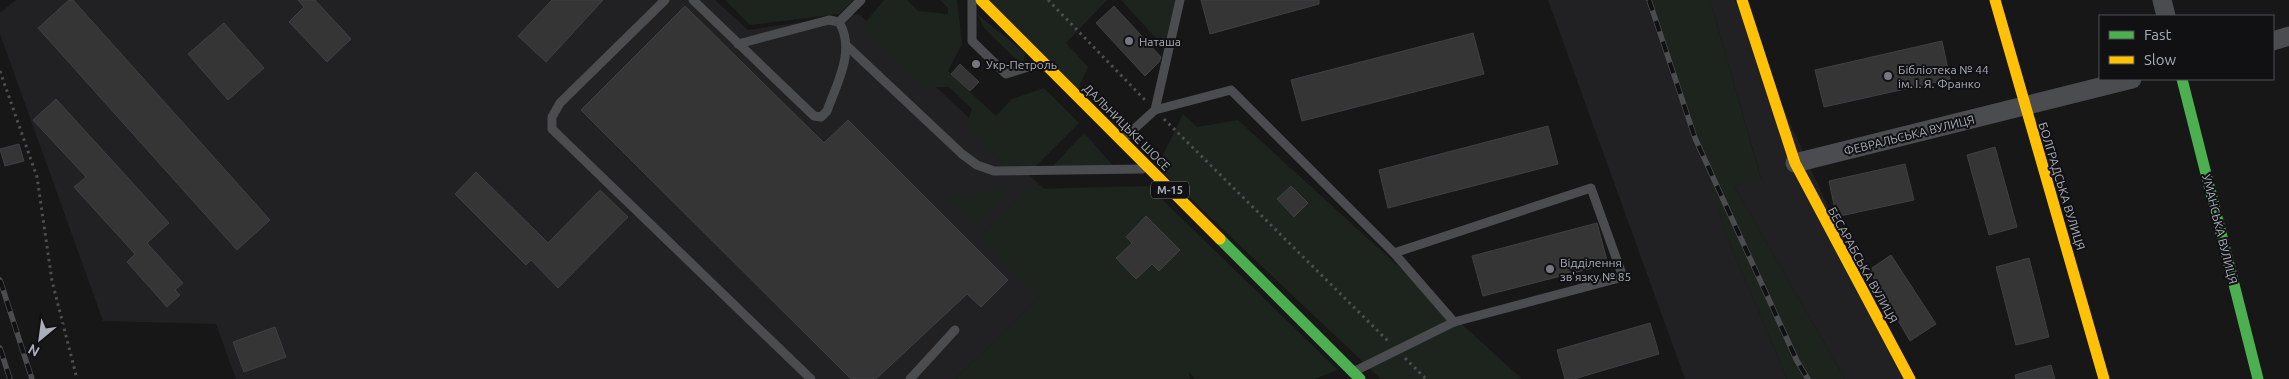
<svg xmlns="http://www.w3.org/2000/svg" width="2289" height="379" font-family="Ubuntu,sans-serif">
	<rect width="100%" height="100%" fill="#171717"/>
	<g fill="#212123">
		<path d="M16,0H715L748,30L859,14L1099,241L955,379H236L216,324L103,321L0,34V13Z"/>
		<path d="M1548,0H1655L1727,236L1787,379H1685Z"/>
		<path d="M1710,0H1735L1905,379H1845L1734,186L1761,178Z"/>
	</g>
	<g fill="#1d241e">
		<path d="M725,0H854L839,14L750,25Z"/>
		<path d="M884,0H907L918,11L948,14V8L940,0H957L962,44L948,71L996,116L1012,99L1044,88L1079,123L1034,168L1005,166L966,126L972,109L949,87H924L867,33L864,24Z"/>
		<path d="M988,0H1107L1066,43L1088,67L1077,91Z"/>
		<path d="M1121,0H1177L1165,48Z"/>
		<path d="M1650,0H1710L1761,179L1734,186L1845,379H1787L1727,236Z"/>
		<path d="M978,15L1025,53L1023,66L984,28Z"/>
		<path d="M1183,114L1197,127L1238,120L1522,379H1381L1157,167Z"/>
		<path d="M1084,133L1115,168L1050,169Z"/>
		<path d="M1148,186L1338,370L1314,379H1195L1189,372L1190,379H955L1039,298L980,236L1028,189Z"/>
		<path d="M1012,187L976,227L948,198Z"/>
	</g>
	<g fill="#353536" stroke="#3f4043">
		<path d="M69,0H73L270,220L237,250L38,28Z"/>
		<path d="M298,0H315L351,39L327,62L289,22L304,7Z"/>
		<path d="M552,0H603L546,62L518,36Z"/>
		<path d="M1201,0H1319V4L1210,34Z"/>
		<path d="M685,6L824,143L848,120L1008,280L981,307L967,294L876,379H851L581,110Z"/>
		<path d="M1114,6L1161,57L1159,62L1145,76L1096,23Z"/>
		<path d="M224,23L264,68L228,100L188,54Z"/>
		<path d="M1473,33L1484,74L1302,121L1291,80Z"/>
		<path d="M1942,41L1950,79L1824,107L1815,70Z"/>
		<path d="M960,64L979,82L970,91L951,74Z"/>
		<path d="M56,99L169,223L147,243L183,283L175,290L180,295L167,307L127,262L135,254L74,187L86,177L33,120Z"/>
		<path d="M1548,126L1558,164L1388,208L1379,170Z"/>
		<path d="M19,144L24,161L5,166L0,149Z"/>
		<path d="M1995,147L2017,227L1989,235L1967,155Z"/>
		<path d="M1905,164L1914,200L1840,216L1834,205L1829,181Z"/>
		<path d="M476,172L548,243L600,190L628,217L558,288L531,260L526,265L455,194Z"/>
		<path d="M1291,186L1308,203L1294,217L1277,199Z"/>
		<path d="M1146,216L1180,250L1159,271L1152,264L1136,279L1116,258L1132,243L1126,237Z"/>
		<path d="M1597,223L1608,264L1483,296L1472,256Z"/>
		<path d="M1891,255L1936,324L1910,341L1869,270Z"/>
		<path d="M2029,258L2049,337L2016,345L1996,267Z"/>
		<path d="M1650,323L1659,354L1574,379H1565L1557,350Z"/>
		<path d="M275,327L286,357L244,372L233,342Z"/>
		<path d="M2051,365L2055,379H2016L2015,375Z"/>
	</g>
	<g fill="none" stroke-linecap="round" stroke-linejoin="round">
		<g stroke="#4d4e52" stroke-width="3" stroke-dasharray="2.5 4" stroke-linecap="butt">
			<path d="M1048,0L1145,100"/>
			<path d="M0,71L37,177L52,281L77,379"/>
			<path d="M1164,119L1388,341"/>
			<path d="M1405,358L1426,379"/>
		</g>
		<g stroke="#4b4c50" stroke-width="9">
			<path d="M665,0L560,103L552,117V129L811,379"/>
			<path d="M693,0L814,116L821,117L827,111C837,83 856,50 839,22L829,20L738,44"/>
			<path d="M972,0V41L1006,74L1038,64"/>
			<path d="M839,22L861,0"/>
			<path d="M846,45L962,154L977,165L994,171L1142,169"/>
			<path d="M1155,110L1180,0"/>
			<path d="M1123,139L1155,110L1231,90L1394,253L1591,188L1623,277L1454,322L1357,370"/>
			<path d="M1394,253L1454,322"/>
			<path d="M910,379L955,330"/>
		</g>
		<g stroke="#4b4c50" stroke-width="19">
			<path d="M2162,0L2166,16"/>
			<path d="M2273,41L2289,36"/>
			<path d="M1795,163L2132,79"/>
		</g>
		<g stroke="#4caf50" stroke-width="11">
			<path d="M2182,79L2258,379"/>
			<path d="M1220,239L1360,379"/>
		</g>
		<g stroke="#ffc107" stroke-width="11">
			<path d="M981,0L1220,239"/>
			<path d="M1742,0L1795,163L1910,379"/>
			<path d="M1995,0L2104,379"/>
		</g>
		<g stroke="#4b4c4f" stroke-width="5.5">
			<g id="rail">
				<path d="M1649,0L1695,138L1797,361L1808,379"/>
				<path d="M0,280L32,379"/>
				<path d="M0,348L10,379"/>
			</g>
		</g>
		<use href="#rail" stroke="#111113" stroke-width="4" stroke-dasharray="11" stroke-linecap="butt"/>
	</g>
	<g fill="#757880" stroke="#111113" stroke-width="2">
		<circle cx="1129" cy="41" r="5"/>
		<circle cx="976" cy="64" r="5"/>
		<circle cx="1888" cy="76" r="5"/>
		<circle cx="1550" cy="269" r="5"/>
	</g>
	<g text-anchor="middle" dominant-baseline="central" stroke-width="4" stroke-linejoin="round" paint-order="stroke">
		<rect fill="#111113" stroke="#7b7e86" stroke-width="1" x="1151" y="181.5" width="38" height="17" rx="4"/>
		<g font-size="11" font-weight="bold" fill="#a8adb8">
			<text x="1170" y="190">М-15</text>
		</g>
		<g font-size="12" fill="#a8adb8" stroke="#111113" text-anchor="start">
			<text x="1139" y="41">Наташа</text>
			<text x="986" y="64">Укр-Петроль</text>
			<text x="1898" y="69">Бібліотека № 44<tspan x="1898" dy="14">ім. І. Я. Франко</tspan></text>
			<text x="1560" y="262">Відділення<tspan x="1560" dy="14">зв'язку № 85</tspan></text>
		</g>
		<g font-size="12" fill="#a8adb8" stroke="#111113">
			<text transform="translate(1127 127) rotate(45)">ДАЛЬНИЦЬКЕ ШОСЕ</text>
			<text transform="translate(1909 135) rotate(-14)">ФЕВРАЛЬСЬКА ВУЛИЦЯ</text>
			<text transform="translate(2062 186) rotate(73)">БОЛГРАДСЬКА ВУЛИЦЯ</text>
			<text transform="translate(2220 229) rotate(76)">УМАНСЬКА ВУЛИЦЯ</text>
			<text transform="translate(1863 265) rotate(61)">БЕСАРАБСЬКА ВУЛИЦЯ</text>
		</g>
	</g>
	<rect x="2099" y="15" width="175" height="65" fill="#111113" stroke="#4d4f55"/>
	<rect x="2109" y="31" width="25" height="8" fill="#4caf50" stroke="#4d4f55"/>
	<text x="2144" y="40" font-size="15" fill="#a8adb8">Fast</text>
	<rect x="2109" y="56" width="25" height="8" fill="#ffc107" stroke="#4d4f55"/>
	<text x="2144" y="65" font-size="15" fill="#a8adb8">Slow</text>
	<g transform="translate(40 339) rotate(209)" stroke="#111113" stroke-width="4" paint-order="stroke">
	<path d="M0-4L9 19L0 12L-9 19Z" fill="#a8adb8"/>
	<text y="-8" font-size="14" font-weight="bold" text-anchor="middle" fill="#a8adb8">N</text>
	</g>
</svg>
